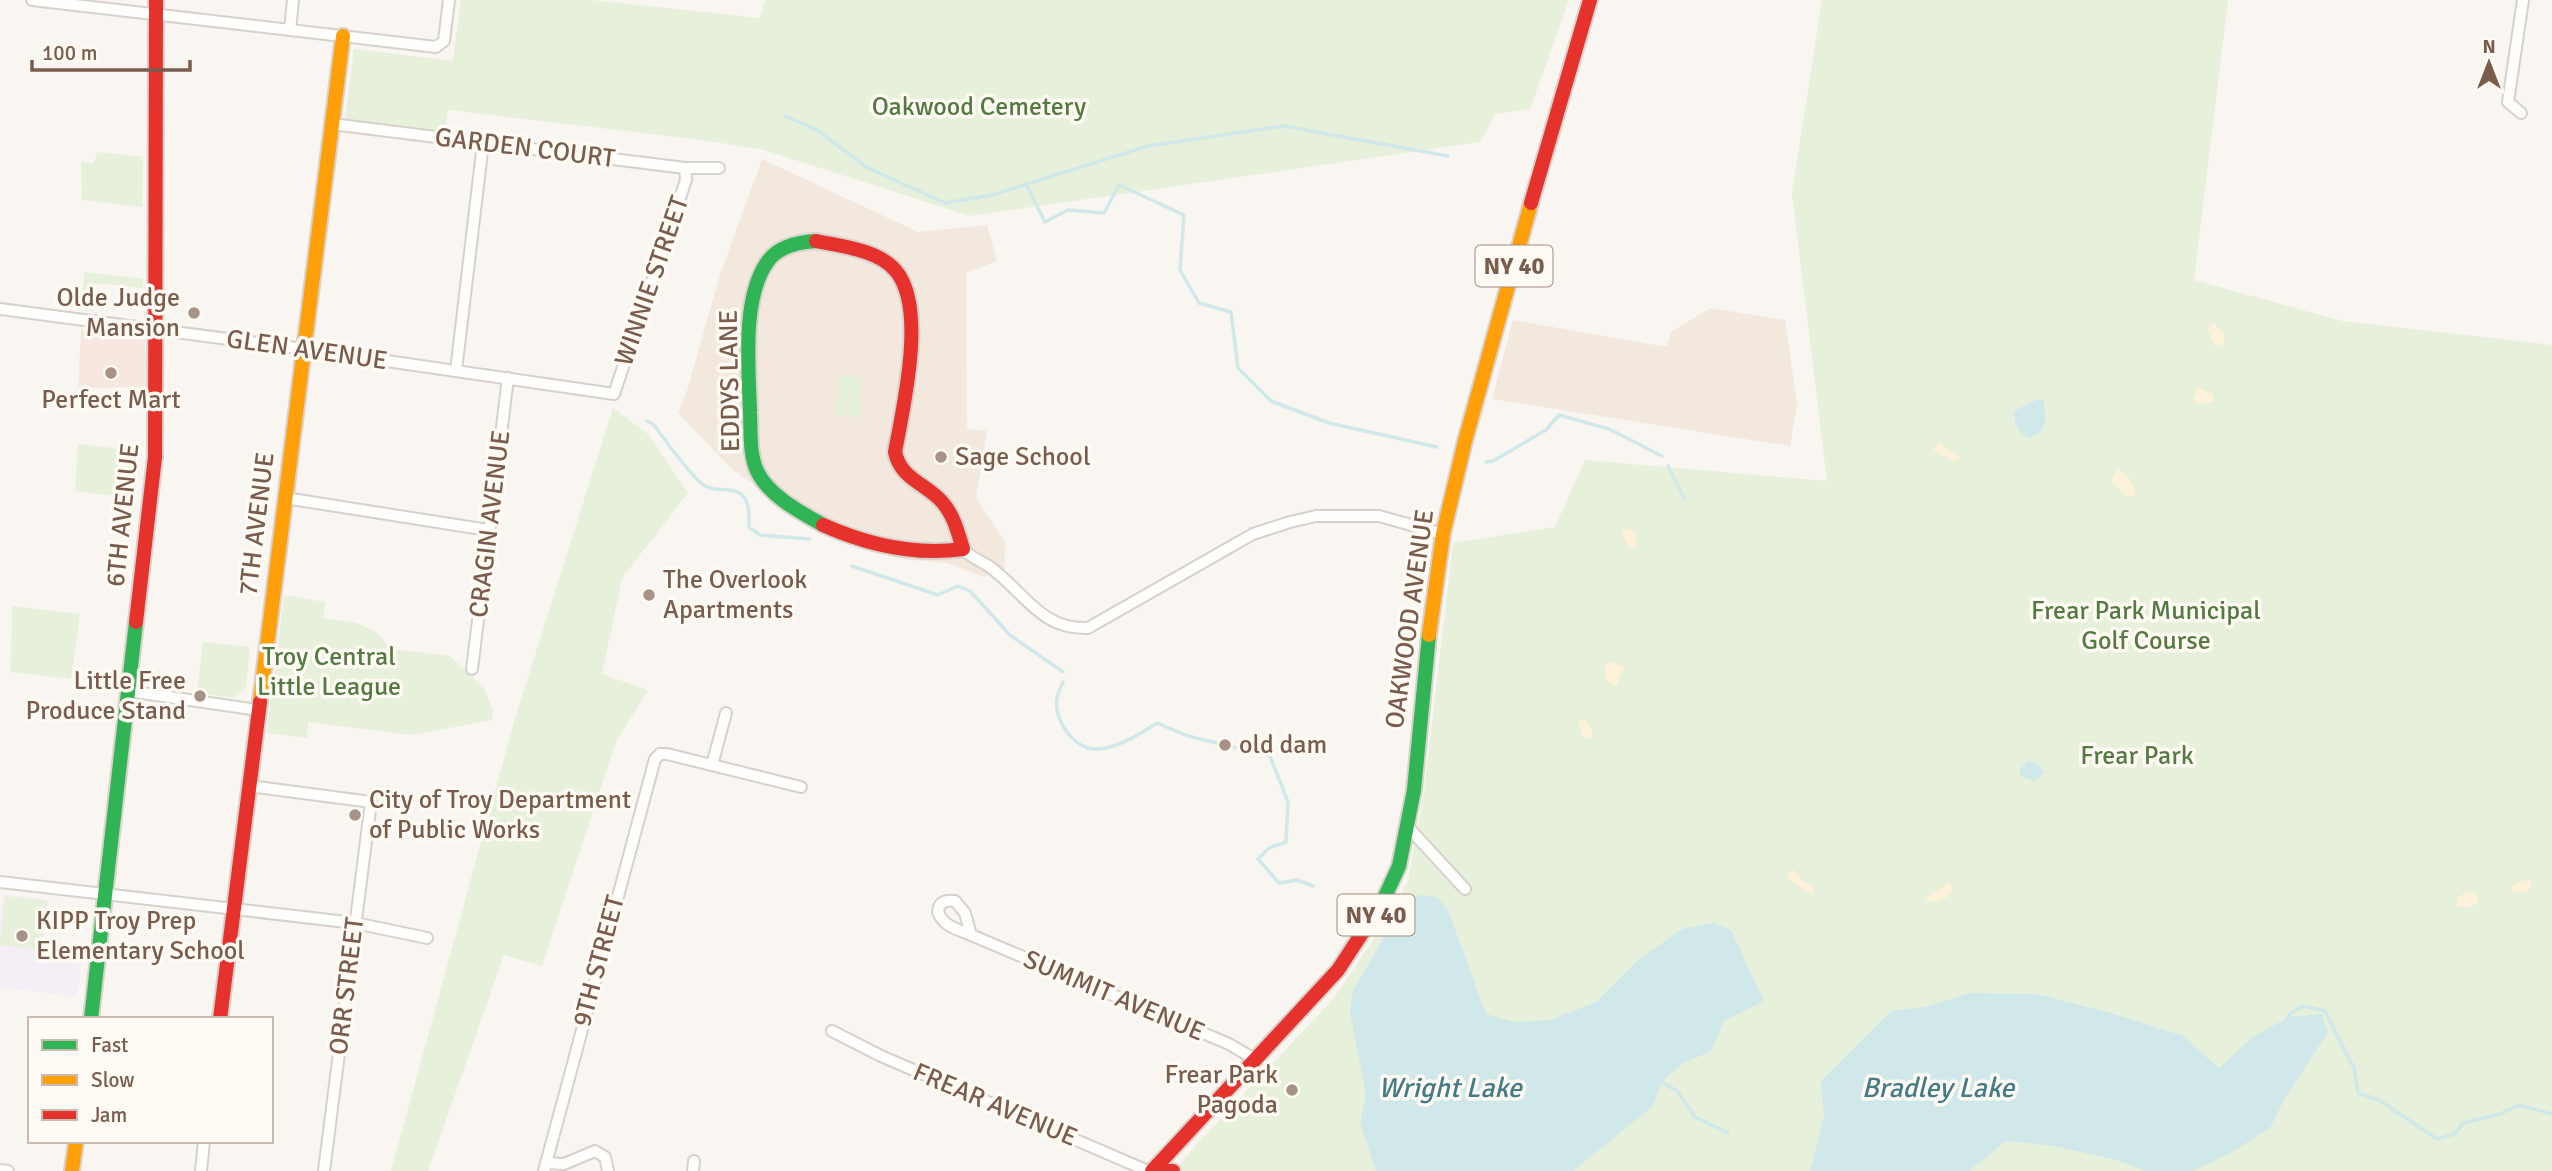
<svg xmlns="http://www.w3.org/2000/svg" width="2552" height="1171" font-family="Signika,sans-serif">
	<rect width="100%" height="100%" fill="#f9f5f0"/>
	<g fill="#f2e8de">
		<path d="M762,159L918,232L987,225L997,261L966,273L967,429L987,431L976,498L1005,542L1004,569L983,577L948,563L900,559L819,532L732,469L678,413L687,391L720,275Z"/>
		<path d="M1710,308L1785,320L1797,404L1790,446L1492,399L1513,320L1667,347L1671,332Z"/>
	</g>
	<path fill="#f6e8e1" d="M81,329L145,339L147,387L78,388Z"/>
	<path fill="#f6eef6" d="M3,894L49,900L42,955L82,960L77,997L0,987V918Z"/>
	<g fill="#e7f0db">
		<path d="M461,0H591L760,18L765,0H1569L1530,109L1495,114L1480,142L970,216L764,150L702,140L448,110L445,131L345,119L354,49L453,61Z"/>
		<path d="M1822,0H2228L2194,280L2342,321L2552,345V1171H1175L1195,1146L1334,998L1382,927L1408,881L1424,792L1453,543L1555,527L1585,460L1827,481L1792,193Z"/>
		<path d="M97,152L143,157L142,207L82,200L81,162L94,163Z"/>
		<path d="M84,272L143,279V288L95,283L94,311L82,309Z"/>
		<path d="M839,375L862,377L859,417L836,416Z"/>
		<path d="M613,408L648,434L688,493L622,578L602,674L648,690L616,742L542,966L504,955L428,1171H391L514,722Z"/>
		<path d="M78,444L138,451L135,499L75,491Z"/>
		<path d="M284,595L325,602L323,618L356,623L375,631L391,649L450,656L484,688L493,712L492,720L412,735L308,722L307,738L267,733Z"/>
		<path d="M12,606L80,614L71,679L11,672Z"/>
		<path d="M203,642L250,647L246,687L235,698L197,693Z"/>
		<path d="M5,896L47,901L41,950L0,945Z"/>
	</g>
	<g fill="#fbf2d9">
		<path d="M2214,323L2225,336L2224,344L2215,346L2207,329Z"/>
		<path d="M2198,387L2213,394L2214,402L2199,404L2193,400Z"/>
		<path d="M1940,443L1961,458L1953,461L1933,450Z"/>
		<path d="M2118,469C2129,475 2133,483 2135,496H2126L2111,481Z"/>
		<path d="M1631,528L1636,535L1637,547L1630,549L1620,531Z"/>
		<path d="M1609,661L1625,667L1616,686L1605,680V667Z"/>
		<path d="M1585,719L1593,730L1592,739L1583,737L1578,720Z"/>
		<path d="M1793,870L1798,873L1801,880L1815,887L1813,893L1806,892L1788,878V874Z"/>
		<path d="M2526,880L2531,881V888L2524,892L2515,893L2511,889L2515,883Z"/>
		<path d="M1948,883L1954,890C1946,899 1936,907 1925,898Z"/>
		<path d="M2467,892H2474L2478,897L2477,903L2468,907L2456,906L2458,897Z"/>
	</g>
	<g fill="#d0e8ea">
		<path d="M2038,399L2043,400C2046,420 2049,431 2029,438C2017,431 2014,425 2014,411Z"/>
		<path d="M2027,761C2035,761 2042,765 2044,773L2035,781L2020,776V770Z"/>
		<path d="M1418,895L1437,897L1448,910L1486,1014L1514,1022L1550,1020L1596,1002L1637,961L1682,929L1713,923L1731,930L1764,1001L1724,1021L1710,1052L1685,1062L1663,1080L1653,1106L1573,1171H1376L1360,1123L1366,1096L1350,1012L1352,993L1384,937L1408,903Z"/>
		<path d="M1970,993L2037,994L2114,1014L2183,1036L2219,1068L2253,1037L2289,1017L2322,1014L2328,1032L2284,1100L2270,1128L2229,1154L2192,1171H2146L2116,1160L2055,1146L2006,1141L1969,1171H1810L1824,1116L1821,1081L1891,1011L1925,1007Z"/>
	</g>
	<g fill="none" stroke-linecap="round" stroke-linejoin="round">
		<g stroke="#d0e8ea" stroke-width="3.5">
			<path d="M785,116L817,130L866,167L945,203L992,195L1148,146L1284,126L1448,156"/>
			<path d="M1026,184L1045,222L1068,210L1104,213L1119,185L1184,215L1180,270L1199,303L1231,312L1238,368L1271,401L1329,423L1437,447"/>
			<path d="M647,421L653,424C665,439 688,473 702,484C714,494 733,485 743,496C750,503 749,517 749,527L760,535L810,539"/>
			<path d="M1486,462L1493,461L1546,430L1559,415L1609,429L1662,456"/>
			<path d="M1668,466L1684,498"/>
			<path d="M852,566L938,595L958,586L970,591L1010,635L1063,672"/>
			<path d="M1063,682C1061,687 1058,693 1057,698C1053,719 1074,750 1097,749C1119,748 1139,734 1157,723L1188,736L1270,756L1288,802L1286,842L1269,848L1258,859L1279,883L1297,880L1313,886"/>
			<path d="M2287,1019L2291,1013L2303,1006L2325,1011L2354,1068L2358,1093L2379,1100L2437,1139L2455,1134L2463,1123L2500,1114L2519,1105L2552,1114"/>
			<path d="M1660,1081L1677,1091L1695,1117L1728,1133"/>
		</g>
		<g stroke="#d7d1cb" stroke-width="14">
			<g id="street">
				<path d="M32,0L436,47L444,41L449,0"/>
				<path d="M290,30L293,0"/>
				<path d="M2521,113L2508,102L2523,0"/>
				<path d="M332,124L685,168H719"/>
				<path d="M0,309L304,349L614,394L686,180L685,168"/>
				<path d="M456,371L483,143"/>
				<path d="M285,498L488,530"/>
				<path d="M963,549C970,557 981,561 990,567C1024,592 1041,630 1088,628L1253,534L1290,522L1316,516H1379L1443,534"/>
				<path d="M472,669L508,378"/>
				<path d="M128,691L258,710"/>
				<path d="M712,765L726,713"/>
				<path d="M249,786L371,802L324,1171"/>
				<path d="M1408,827L1465,889"/>
				<path d="M0,882L355,923L427,938"/>
				<path d="M971,935C957,929 943,926 938,912C939,901 946,900 955,901L965,913L971,935L1229,1044L1256,1060"/>
				<path d="M832,1031L881,1056L1148,1171"/>
				<path d="M546,1163L564,1164L595,1151L605,1157L608,1171"/>
				<path d="M0,1170L8,1171"/>
				<path d="M201,1171L204,1141"/>
				<path d="M544,1171L655,759L660,754H667L801,787"/>
				<path d="M693,1171L694,1161"/>
			</g>
		</g>
		<g stroke="#d9d2cb" stroke-width="18">
			<g id="fast">
				<path d="M816,241C799,242 779,246 768,261C741,298 749,370 750,413C751,432 749,453 757,471C769,496 800,512 823,525"/>
				<path d="M1383,901L1399,866L1414,790L1429,635"/>
				<path d="M91,1019L136,622"/>
			</g>
		</g>
		<g stroke="#d9d2cb" stroke-width="18">
			<g id="slow">
				<path d="M1429,635L1443,534L1465,441L1531,203"/>
				<path d="M260,702L343,36"/>
				<path d="M72,1171L76,1141"/>
			</g>
		</g>
		<g stroke="#d9d2cb" stroke-width="18">
			<g id="jam">
				<path d="M1531,203L1590,0"/>
				<path d="M816,241C841,246 879,250 896,271C927,308 903,408 895,452C901,480 926,483 943,503C954,516 958,533 963,549C914,556 868,545 823,525"/>
				<path d="M136,622L155,457L156,0"/>
				<path d="M220,1019L260,702"/>
				<path d="M1152,1171L1338,970L1383,901"/>
				<path d="M1160,1171H1173"/>
			</g>
		</g>
		<use href="#street" stroke="#fefefd" stroke-width="10"/>
		<use href="#fast" stroke="#30b455" stroke-width="14"/>
		<use href="#slow" stroke="#ff9f0a" stroke-width="14"/>
		<use href="#jam" stroke="#e5322d" stroke-width="14"/>
	</g>
	<g fill="#a69286" stroke="#fffaf3" stroke-width="2.5">
		<circle cx="194" cy="313" r="7"/>
		<circle cx="111" cy="373" r="7"/>
		<circle cx="941" cy="457" r="7"/>
		<circle cx="649" cy="595" r="7"/>
		<circle cx="200" cy="696" r="7"/>
		<circle cx="1225" cy="745" r="7"/>
		<circle cx="355" cy="815" r="7"/>
		<circle cx="22" cy="936" r="7"/>
		<circle cx="1292" cy="1090" r="7"/>
	</g>
	<g text-anchor="middle" dominant-baseline="central" stroke-width="7" stroke-linejoin="round" paint-order="stroke">
		<g fill="#fffaf3" stroke="#a28b7f" stroke-width="2">
			<rect x="1475.5" y="245.5" width="77" height="41" rx="5"/>
			<rect x="1337.5" y="894.5" width="77" height="41" rx="5"/>
		</g>
		<g font-size="24" font-weight="bold" fill="#7a5c4d">
			<text x="1514" y="266">NY 40</text>
			<text x="1376" y="915">NY 40</text>
		</g>
		<g font-size="26" fill="#537a41" stroke="#fffaf3">
			<text x="979" y="107">Oakwood Cemetery</text>
			<text x="2146" y="611">Frear Park Municipal<tspan x="2146" dy="30">Golf Course</tspan></text>
			<text x="329" y="657">Troy Central<tspan x="329" dy="30">Little League</tspan></text>
			<text x="2137" y="756">Frear Park</text>
		</g>
		<g font-size="26" fill="#7a5c4d" stroke="#fffaf3">
			<text transform="translate(525 148) rotate(7)">GARDEN COURT</text>
			<text transform="translate(652 281) rotate(-71)">WINNIE STREET</text>
			<text transform="translate(307 350) rotate(8)">GLEN AVENUE</text>
			<text transform="translate(730 381) rotate(-91)">EDDYS LANE</text>
			<text transform="translate(123 515) rotate(-84)">6TH AVENUE</text>
			<text transform="translate(257 524) rotate(-83)">7TH AVENUE</text>
			<text transform="translate(490 524) rotate(-83)">CRAGIN AVENUE</text>
			<text transform="translate(1410 619) rotate(-82)">OAKWOOD AVENUE</text>
			<text transform="translate(599 961) rotate(-75)">9TH STREET</text>
			<text transform="translate(347 986) rotate(-83)">ORR STREET</text>
			<text transform="translate(1114 996) rotate(23)">SUMMIT AVENUE</text>
			<text transform="translate(995 1105) rotate(23)">FREAR AVENUE</text>
		</g>
		<g font-size="26" fill="#7a5c4d" stroke="#fffaf3" text-anchor="start">
			<text x="180" y="298" text-anchor="end">Olde Judge<tspan x="180" dy="30">Mansion</tspan></text>
			<text x="111" y="400" text-anchor="middle">Perfect Mart</text>
			<text x="955" y="457">Sage School</text>
			<text x="663" y="580">The Overlook<tspan x="663" dy="30">Apartments</tspan></text>
			<text x="186" y="681" text-anchor="end">Little Free<tspan x="186" dy="30">Produce Stand</tspan></text>
			<text x="1239" y="745">old dam</text>
			<text x="369" y="800">City of Troy Department<tspan x="369" dy="30">of Public Works</tspan></text>
			<text x="36" y="921">KIPP Troy Prep<tspan x="36" dy="30">Elementary School</tspan></text>
			<text x="1278" y="1075" text-anchor="end">Frear Park<tspan x="1278" dy="30">Pagoda</tspan></text>
		</g>
		<g font-size="28" font-style="italic" fill="#437c86" stroke="#fffaf3">
			<text x="1450" y="1088">Wright Lake</text>
			<text x="1938" y="1088">Bradley Lake</text>
		</g>
	</g>
	<rect x="28" y="1017" width="245" height="126" fill="#fffaf3" stroke="#cabbb1" stroke-width="2"/>
	<rect x="42" y="1040" width="35" height="10" fill="#30b455" stroke="#cabbb1" stroke-width="2"/>
	<text x="91" y="1052" font-size="21" fill="#7a5c4d">Fast</text>
	<rect x="42" y="1075" width="35" height="10" fill="#ff9f0a" stroke="#cabbb1" stroke-width="2"/>
	<text x="91" y="1087" font-size="21" fill="#7a5c4d">Slow</text>
	<rect x="42" y="1110" width="35" height="10" fill="#e5322d" stroke="#cabbb1" stroke-width="2"/>
	<text x="91" y="1122" font-size="21" fill="#7a5c4d">Jam</text>
	<g transform="translate(2489 63)" stroke="#fffaf3" stroke-width="5" paint-order="stroke">
	<path d="M0-5L12 26L0 18L-12 26Z" fill="#7a5c4d"/>
	<text y="-10" font-size="19" font-weight="bold" text-anchor="middle" fill="#7a5c4d">N</text>
	</g>
	<path d="M32 60v10h158v-10" fill="none" stroke="#7a5c4d" stroke-width="3.5"/>
	<text x="42" y="60" font-size="21" fill="#7a5c4d" stroke="#fffaf3" stroke-width="5" paint-order="stroke">100 m</text>
</svg>
